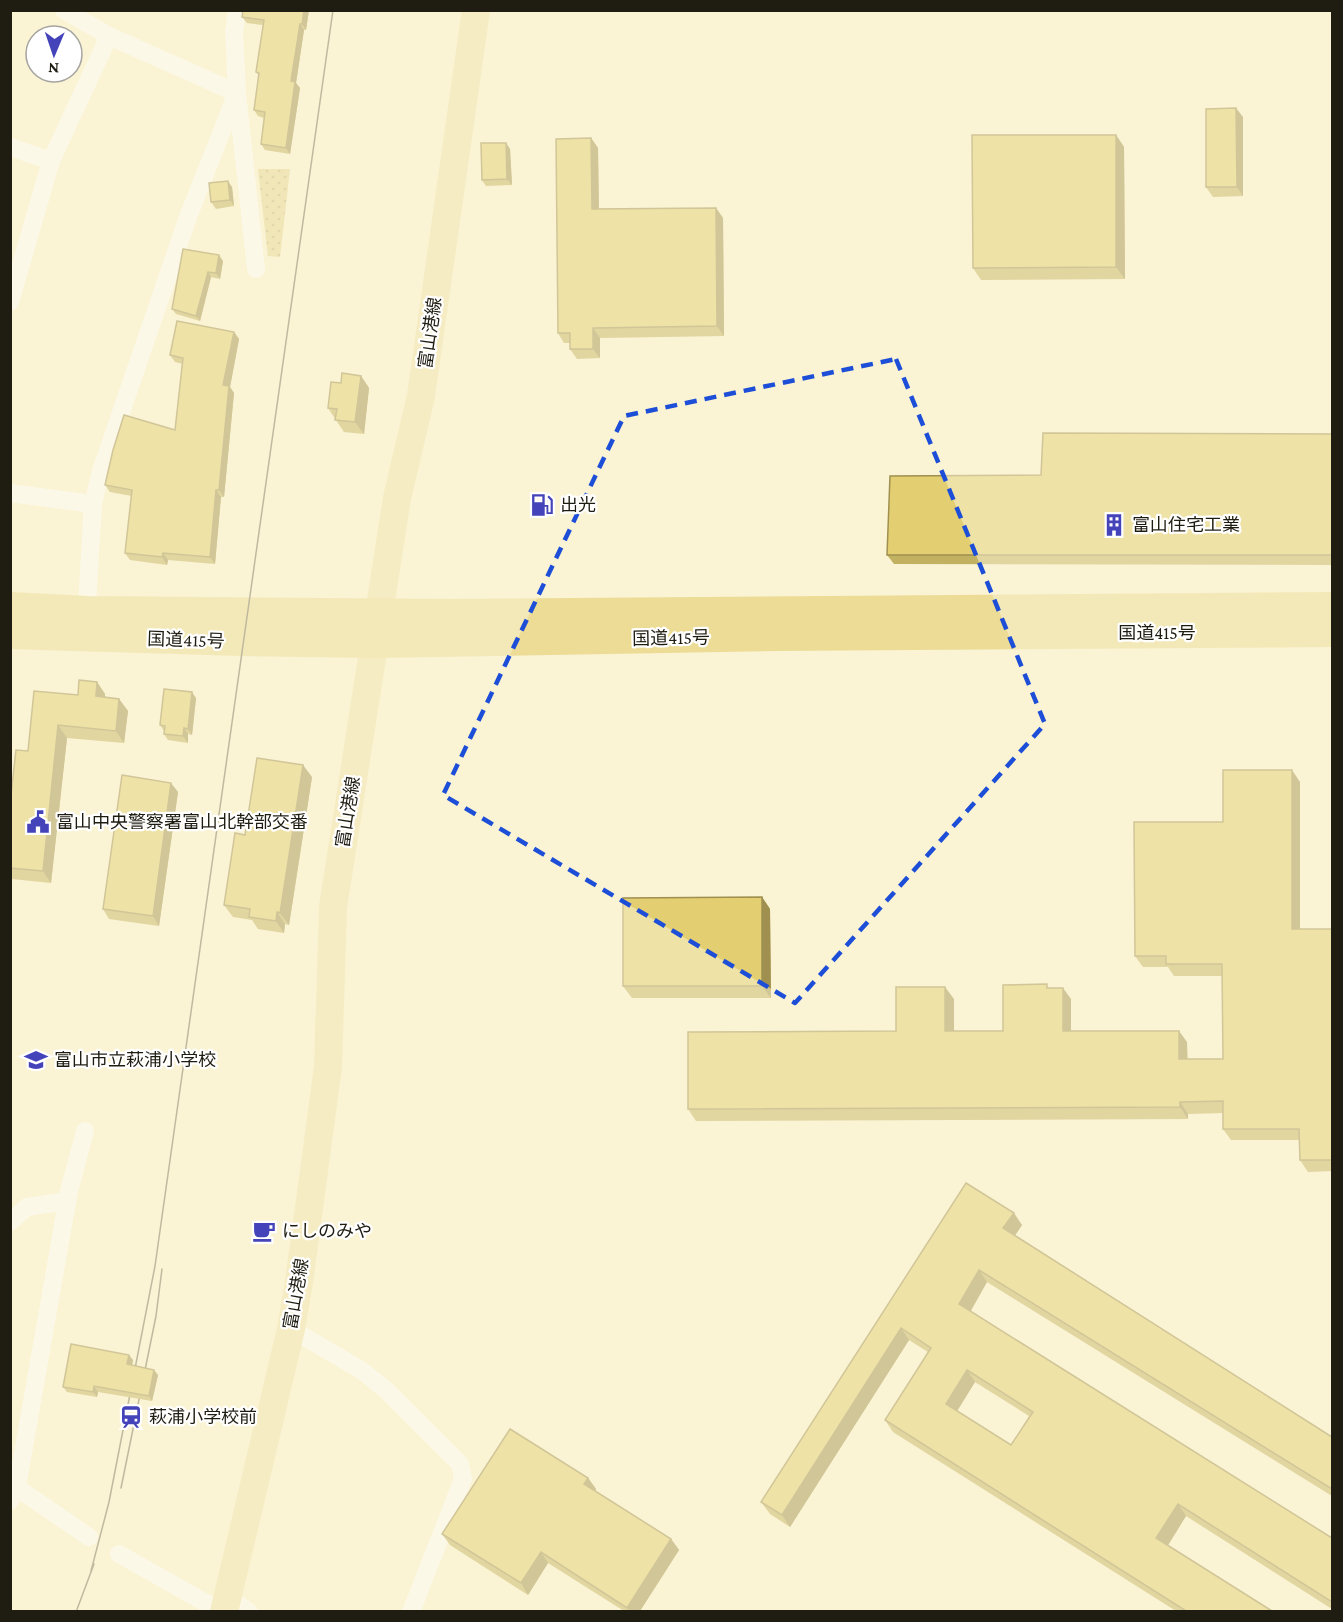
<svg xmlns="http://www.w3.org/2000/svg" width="1343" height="1622" font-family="'Crimson Pro','Noto Sans JP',serif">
	<defs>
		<pattern id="park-dots" width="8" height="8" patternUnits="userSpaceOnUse" patternTransform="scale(1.5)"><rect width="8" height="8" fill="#e6d794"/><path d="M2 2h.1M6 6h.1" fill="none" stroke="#c5b87f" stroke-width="1.8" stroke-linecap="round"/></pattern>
	</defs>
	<rect width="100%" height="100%" fill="#faf3d4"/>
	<path fill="url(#park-dots)" d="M258,169H290L280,257L268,256Z"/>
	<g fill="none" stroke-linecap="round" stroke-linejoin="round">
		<g stroke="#fff" stroke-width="18">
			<path d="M64,10L109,36"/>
			<path d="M237,10L234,32L237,93L256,269"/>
			<path d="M10,147L51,161L109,36L237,93"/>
			<path d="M10,302L51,161"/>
			<path d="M10,493L93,504"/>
			<path d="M86,621L93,504L101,471L188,217L237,93"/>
			<path d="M10,1222L27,1207L67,1201"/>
			<path d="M291,1329L361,1370L386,1390L460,1464L463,1479L411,1612"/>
			<path d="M10,1483L89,1537"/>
			<path d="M10,1501L17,1487L69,1191L85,1131"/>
			<path d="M119,1554L222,1612"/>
			<path d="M227,1597L249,1612"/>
		</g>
		<path stroke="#f1e5b0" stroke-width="28" d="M224,1612L291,1329L299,1282L328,1067L333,907L397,498L421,396L476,10"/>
		<g stroke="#ecdc96" stroke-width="30">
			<path d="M10,607L87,611L450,614L1332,607"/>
			<path d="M10,634L243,641L375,643L776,636L1332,632"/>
		</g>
		<g stroke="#797561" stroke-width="1.5">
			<path d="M121,1488L156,1316L162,1269"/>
			<path d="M91,1571L109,1502L155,1266L333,10"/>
			<path d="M76,1612L94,1564"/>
		</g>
	</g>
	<g fill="#c3b162" fill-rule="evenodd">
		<path d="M243,10H309L306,30H304L296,83L300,88L290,154L265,150L261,144L264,118L258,116L254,110L259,76L256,72L263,25L247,23L242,17Z"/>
		<path d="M1243,117V196L1213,197L1206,187Z"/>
		<path d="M1116,135L1124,147L1125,279L981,280L973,268Z"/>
		<path d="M591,138L598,148L599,209L716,208L723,218L724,336L600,338V358L577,359L570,349V343H564L558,333Z"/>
		<path d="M506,143L510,149L512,185L486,186L482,180Z"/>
		<path d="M232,187L234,206L216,209L211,202Z"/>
		<path d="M183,249L223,261L220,279L211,277L200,321L176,314L172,309Z"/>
		<path d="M234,332L239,339L230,387L234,393L224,497H221L215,564L168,560L167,565L130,560L125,553L132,496L110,492L105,485L175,430L183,364L175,362L170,355Z"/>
		<path d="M361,376L369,388L364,434L344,432L328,408L341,383Z"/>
		<path d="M1332,434V565L894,564L887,555L1041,475Z"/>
		<path d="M97,682L105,694V697L119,699L128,711L124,743L67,738L51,883L12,879L10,876V804L28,751L78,695Z"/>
		<path d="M196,698L192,735L188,734V743L168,740L164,734V731L160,725Z"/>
		<path d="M312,777L289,925L285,924L284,933L258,929L252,920L233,917L224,905L245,835Z"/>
		<path d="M1300,782V929H1332V1171L1308,1172L1300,1160L1299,1140H1231L1223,1129V1113L1188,1114V1119L696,1121L688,1109L896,1031L954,999V1031H1003L1049,988L1071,999V1031L1187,1042V1059H1223V976H1174L1168,967H1143L1135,956L1223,822Z"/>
		<path d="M178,792L159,926L109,919L103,909Z"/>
		<path d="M762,897L770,909L771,998H632L623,986Z"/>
		<path d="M966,1183L1022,1225L1015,1235L1332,1437V1496L987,1282L970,1311L1332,1538V1609L1186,1516L1168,1545L1272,1611H1176L893,1432L885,1420L928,1352L909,1340L790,1527L770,1514L761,1502ZM975,1382L1029,1416L1011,1445L957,1411Z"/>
		<path d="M133,1360L132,1365L158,1375L152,1401L98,1392L97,1397L67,1392L63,1387Z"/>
		<path d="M588,1478L596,1489L595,1491L671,1539L679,1550L640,1611H624L548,1563L528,1595L450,1545L442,1534Z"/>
	</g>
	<g fill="#9f9050">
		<path d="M304,10H309L306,30L302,24Z"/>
		<path d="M300,24L304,30L296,83L300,88L290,154L286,148L291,81Z"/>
		<path d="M1236,108L1243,117V196L1237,187Z"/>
		<path d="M1116,135L1124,147L1125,279L1116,267Z"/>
		<path d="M591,138L598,148L599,219L592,209Z"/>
		<path d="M506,143L510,149L512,185L507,179Z"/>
		<path d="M228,181L232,187L234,206L230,200Z"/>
		<path d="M716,208L723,218L724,336L717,326Z"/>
		<path d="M219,255L223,261L220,279L216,273Z"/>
		<path d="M208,272L211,277L200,321L196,316Z"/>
		<path d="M593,328L600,338V358L593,349Z"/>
		<path d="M234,332L239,339L230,387L234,393L224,497L219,490L223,385Z"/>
		<path d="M361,376L369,388L364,434L355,422Z"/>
		<path d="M216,490L221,497L215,564L210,557Z"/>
		<path d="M163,553L168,560L167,565L162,557Z"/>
		<path d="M97,682L105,694L104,709L96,696Z"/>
		<path d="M192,692L196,698L192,735L188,729Z"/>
		<path d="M119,699L128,711L124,743L116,731Z"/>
		<path d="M58,725L67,738L51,883L43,871Z"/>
		<path d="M184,728L188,734V743L183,736Z"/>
		<path d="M303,765L312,777L289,925L280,913Z"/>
		<path d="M1292,770L1300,782V941L1292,929Z"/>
		<path d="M171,783L178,792L159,926L153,916Z"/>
		<path d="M762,897L770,909L771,998L762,986Z"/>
		<path d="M277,912L285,924L284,933L276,921Z"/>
		<path d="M945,987L954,999V1043L945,1031Z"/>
		<path d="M1063,988L1071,999V1043L1063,1031Z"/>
		<path d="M1179,1031L1187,1042L1188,1071L1179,1059Z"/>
		<path d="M1180,1102L1188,1114V1119L1180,1107Z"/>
		<path d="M1014,1213L1022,1225L1012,1240L1003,1228Z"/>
		<path d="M979,1270L987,1282L968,1316L959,1304Z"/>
		<path d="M901,1328L909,1340L790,1527L782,1515Z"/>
		<path d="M129,1355L133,1360L131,1370L127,1364Z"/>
		<path d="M154,1370L158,1375L152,1401L149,1396Z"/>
		<path d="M967,1370L975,1382L954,1416L946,1404Z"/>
		<path d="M94,1386L98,1392L97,1397L93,1392Z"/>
		<path d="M588,1478L596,1489L592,1495L584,1484Z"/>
		<path d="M1178,1504L1186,1516L1165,1550L1156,1538Z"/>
		<path d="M671,1539L679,1550L640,1611H630L627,1608Z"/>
		<path d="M541,1552L548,1563L528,1595L521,1583Z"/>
	</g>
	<g fill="#e3ce72" stroke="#9f9050" stroke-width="1.5" fill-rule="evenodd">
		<path d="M243,10H304L302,24H300L291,81L295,82L286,148L261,144L265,112L254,110L259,73L256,72L264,20L242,17Z"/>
		<path d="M1236,108L1237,187H1206V109Z"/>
		<path d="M972,135H1116V267L973,268Z"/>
		<path d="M591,138L592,209L716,208L717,326L593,328V349H570V333H558L556,139Z"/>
		<path d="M481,143H506L507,179L482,180Z"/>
		<path d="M228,181L230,200L211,202L209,183Z"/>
		<path d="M183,249L219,255L216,273L208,272L196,316L172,309Z"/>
		<path d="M177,321L234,332L223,385L229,386L219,490H216L210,557L163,553L162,557L125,553L132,490L105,485L113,450L124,415L175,430L183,358L170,355Z"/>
		<path d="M342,373L361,376L355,422L335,420L337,409L328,408L331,382L341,383Z"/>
		<path d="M1043,433L1332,434V555H887L890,476L1041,475Z"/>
		<path d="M79,680L97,682L96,696L119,699L116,731L58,725L43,871L10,868V804L16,750L28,751L34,691L78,695Z"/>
		<path d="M164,689L192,692L188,729L184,728L183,736L164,734L165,726L160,725Z"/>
		<path d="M257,758L303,765L280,913L277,912L276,921L249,917L250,909L224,905L235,833L245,835Z"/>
		<path d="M1223,770H1292V929H1332V1160H1300L1299,1129H1223V1101L1180,1102V1107L688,1109V1032L896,1031V987H945V1031H1003V985L1047,984V988H1063V1031H1179V1059H1223L1222,964H1166V956H1135L1134,822H1223Z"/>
		<path d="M122,775L171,783L153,916L103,909Z"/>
		<path d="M762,897V986H623V898Z"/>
		<path d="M966,1183L1014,1213L1003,1228L1332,1437V1489L979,1270L959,1304L1332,1538V1602L1178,1504L1156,1538L1272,1611H1186L885,1420L931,1348L901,1328L782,1515L761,1502ZM967,1370L1033,1412L1011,1445L946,1404Z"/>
		<path d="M71,1344L129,1355L127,1364L154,1370L149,1396L94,1386L93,1392L63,1387Z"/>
		<path d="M510,1429L588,1478L584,1484L671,1539L627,1608L541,1552L521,1583L442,1534Z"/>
	</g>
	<path d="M0 0H1343V1622H0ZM896,359L1045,724L795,1003L443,795L624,416Z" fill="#faf3d4" fill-opacity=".55" fill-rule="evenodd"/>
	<path fill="none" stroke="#1d4ed8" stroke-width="4.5" stroke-dasharray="12 8" stroke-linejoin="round" d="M896,359L1045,724L795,1003L443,795L624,416Z"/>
	<defs>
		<g id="fuel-bare" transform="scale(1.8)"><path d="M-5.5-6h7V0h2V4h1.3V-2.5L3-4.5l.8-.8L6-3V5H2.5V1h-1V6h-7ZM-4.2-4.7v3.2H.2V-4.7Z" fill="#4443b9" stroke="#fff" stroke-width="2.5" paint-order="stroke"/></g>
		<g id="building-bare" transform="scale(1.8)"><path d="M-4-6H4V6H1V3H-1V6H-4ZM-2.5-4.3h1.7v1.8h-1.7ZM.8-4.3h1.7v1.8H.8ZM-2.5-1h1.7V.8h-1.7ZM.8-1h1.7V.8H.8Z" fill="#4443b9" stroke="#fff" stroke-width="2.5" paint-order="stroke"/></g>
		<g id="civic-bare" transform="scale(1.8)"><path d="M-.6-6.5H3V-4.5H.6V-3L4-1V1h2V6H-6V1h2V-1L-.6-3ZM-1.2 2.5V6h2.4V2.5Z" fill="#4443b9" stroke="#fff" stroke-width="2.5" paint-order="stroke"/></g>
		<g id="school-bare" transform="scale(1.8)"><path d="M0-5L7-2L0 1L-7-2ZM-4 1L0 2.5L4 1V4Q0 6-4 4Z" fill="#4443b9" stroke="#fff" stroke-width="2.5" paint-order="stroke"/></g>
		<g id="cafe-bare" transform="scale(1.8)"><path d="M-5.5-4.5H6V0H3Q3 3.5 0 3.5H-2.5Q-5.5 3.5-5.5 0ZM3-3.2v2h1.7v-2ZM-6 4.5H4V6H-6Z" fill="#4443b9" stroke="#fff" stroke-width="2.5" paint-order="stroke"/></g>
		<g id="station-bare" transform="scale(1.8)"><path d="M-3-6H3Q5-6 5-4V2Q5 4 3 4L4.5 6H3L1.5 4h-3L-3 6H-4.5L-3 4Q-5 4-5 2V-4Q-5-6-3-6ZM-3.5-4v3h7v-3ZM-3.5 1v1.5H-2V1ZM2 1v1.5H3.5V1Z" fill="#4443b9" stroke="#fff" stroke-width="2.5" paint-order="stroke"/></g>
	</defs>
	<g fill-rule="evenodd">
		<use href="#fuel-bare" x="542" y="505"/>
		<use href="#building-bare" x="1114" y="525"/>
		<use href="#civic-bare" x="38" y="822"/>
		<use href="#school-bare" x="36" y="1060"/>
		<use href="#cafe-bare" x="264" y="1231"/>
		<use href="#station-bare" x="131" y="1417"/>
	</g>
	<g text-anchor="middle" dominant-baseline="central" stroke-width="4.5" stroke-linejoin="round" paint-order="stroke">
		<g font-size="18" fill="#1f1c11" stroke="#fff">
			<text transform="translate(430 333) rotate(-82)">富山港線</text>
			<text x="1157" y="633">国道415号</text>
			<text transform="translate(671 638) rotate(-1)">国道415号</text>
			<text transform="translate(186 640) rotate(2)">国道415号</text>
			<text transform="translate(348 812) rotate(-81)">富山港線</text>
			<text transform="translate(296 1294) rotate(-80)">富山港線</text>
		</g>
		<g font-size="18" fill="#1f1c11" stroke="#fff" text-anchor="start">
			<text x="560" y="505">出光</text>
			<text x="1132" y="525">富山住宅工業</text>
			<text x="56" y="822">富山中央警察署富山北幹部交番</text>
			<text x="54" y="1060">富山市立萩浦小学校</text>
			<text x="282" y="1231">にしのみや</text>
			<text x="149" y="1417">萩浦小学校前</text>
		</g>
	</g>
	<rect width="1343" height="1622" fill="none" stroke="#1f1c11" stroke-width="24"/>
	<g transform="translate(54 54) rotate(182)"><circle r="28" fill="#ffffff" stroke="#a5a4a0" stroke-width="1.5"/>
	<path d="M0-4.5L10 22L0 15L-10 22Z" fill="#4443b9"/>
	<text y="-9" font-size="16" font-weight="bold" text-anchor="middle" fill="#1f1c11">N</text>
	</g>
</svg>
